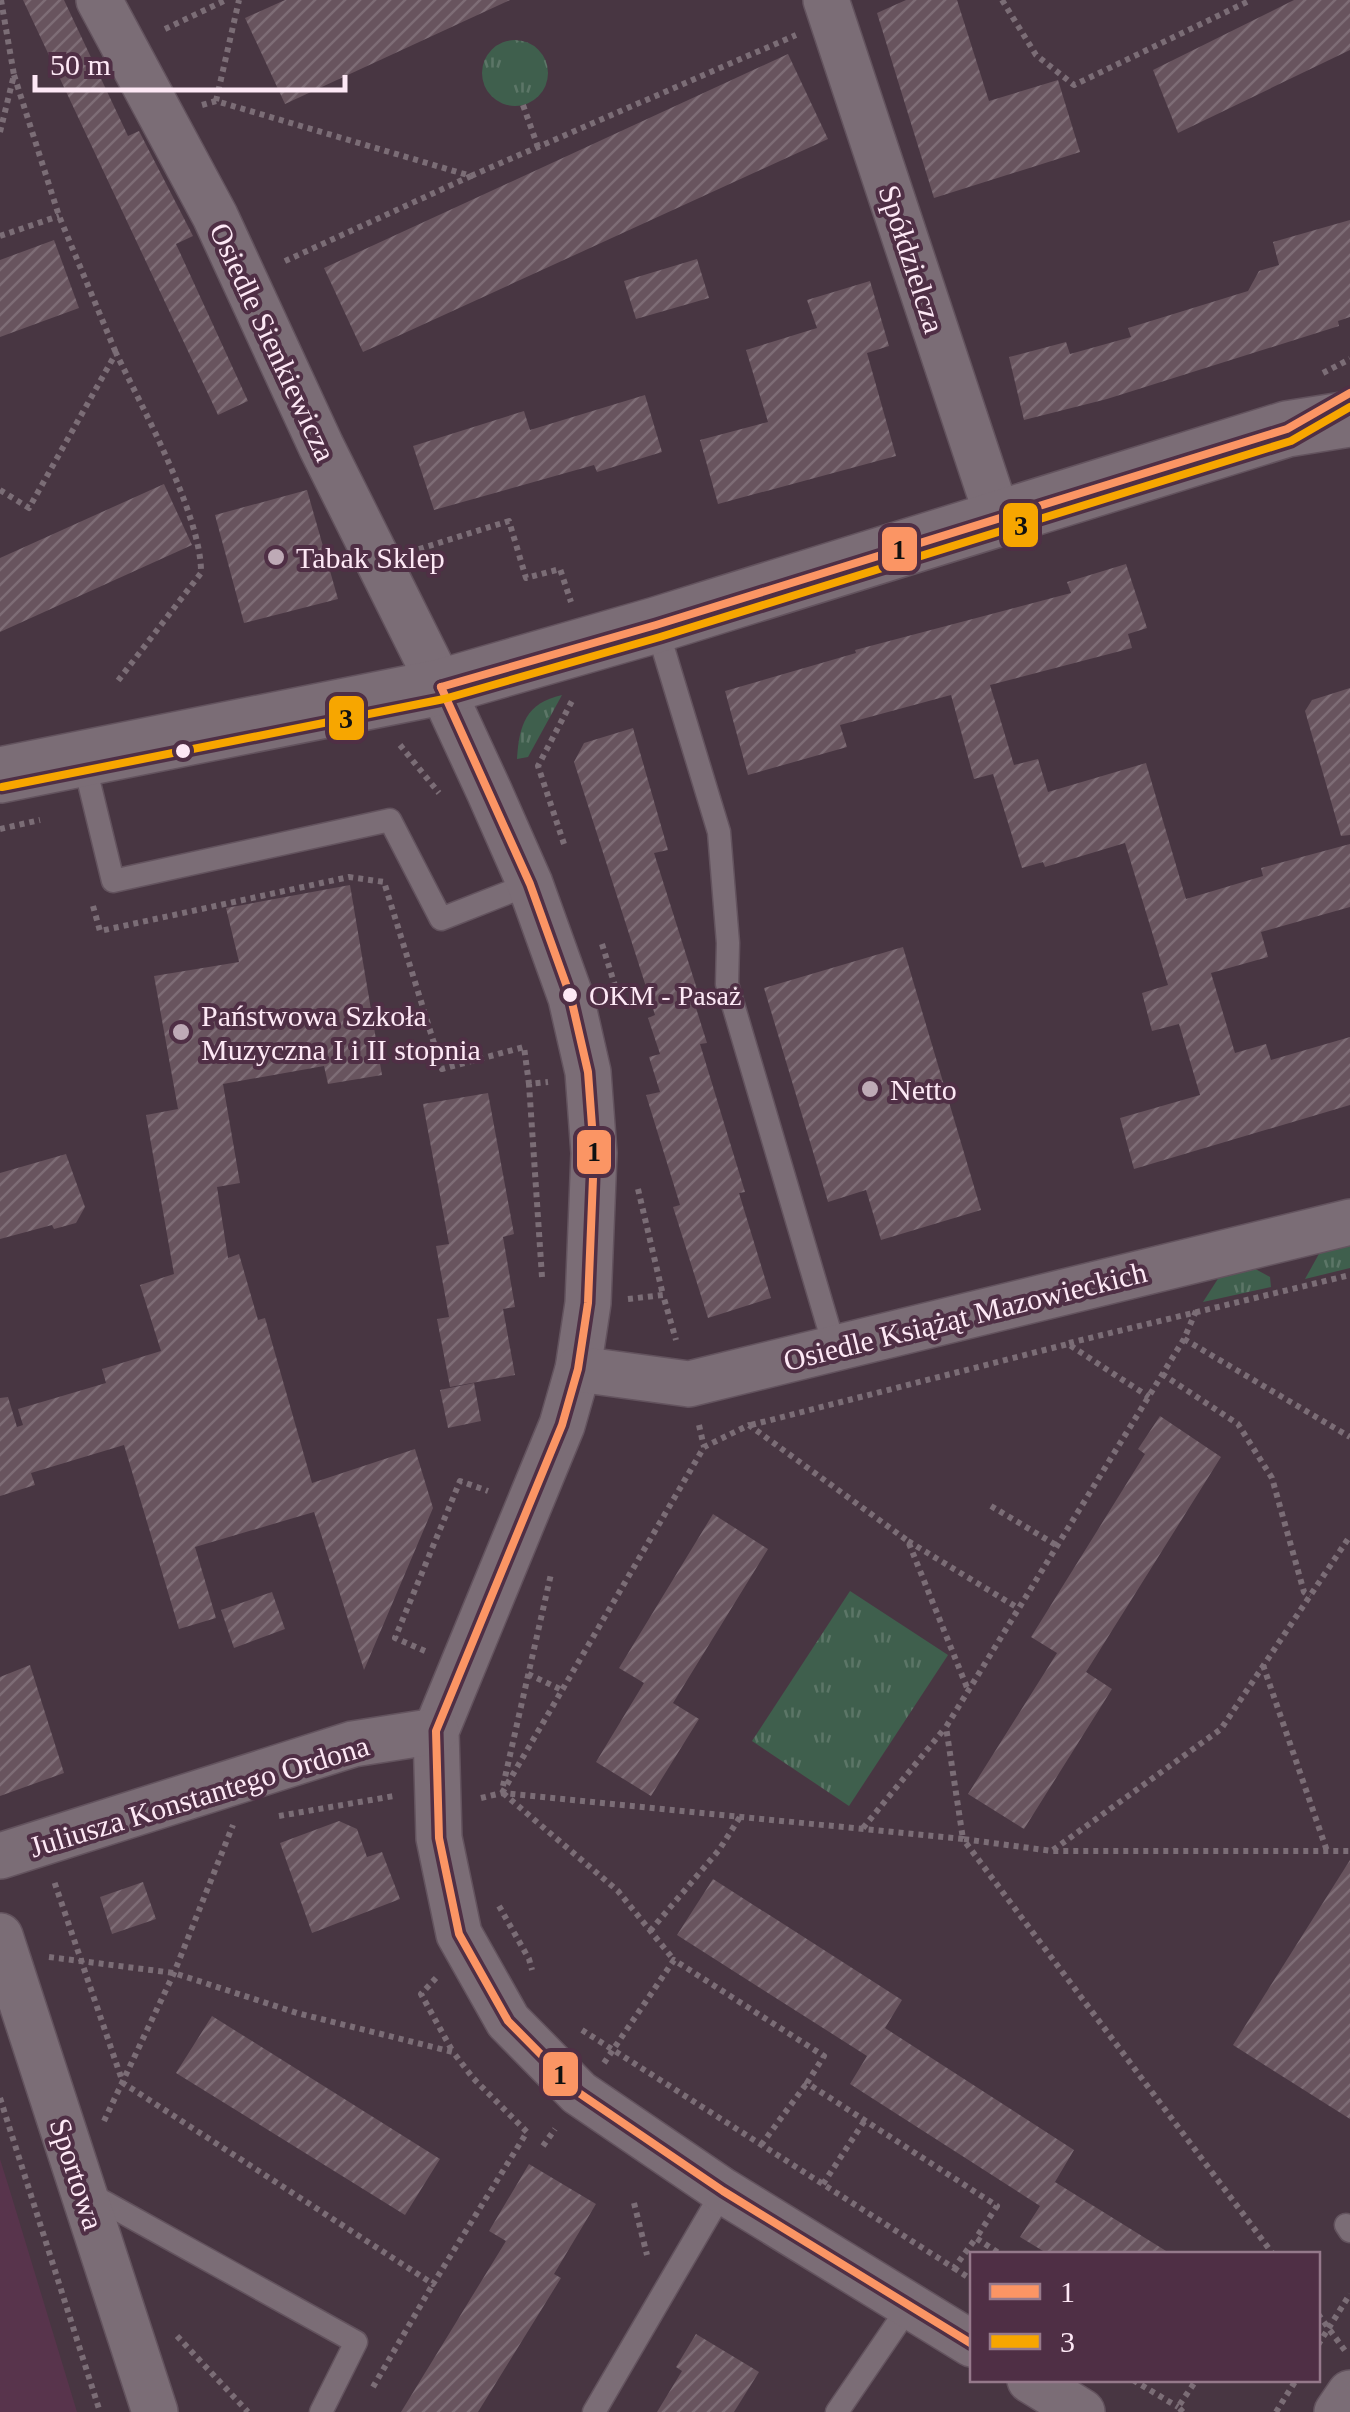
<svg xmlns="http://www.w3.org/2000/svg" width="1350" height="2412" font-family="Georgia,serif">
	<defs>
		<pattern id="grass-tufts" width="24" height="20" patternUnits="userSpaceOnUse" patternTransform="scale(2.5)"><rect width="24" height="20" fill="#3f5f4d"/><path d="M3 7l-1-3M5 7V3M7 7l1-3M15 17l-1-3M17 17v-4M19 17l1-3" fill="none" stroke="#5c7667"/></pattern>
		<pattern id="building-hatch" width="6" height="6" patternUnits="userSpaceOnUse" patternTransform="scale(2.5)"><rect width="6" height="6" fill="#68545e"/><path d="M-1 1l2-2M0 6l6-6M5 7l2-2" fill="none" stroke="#7e6d76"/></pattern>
	</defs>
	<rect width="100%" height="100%" fill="#483642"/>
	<path fill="#58344c" d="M0,2159L10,2191L77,2412H0Z"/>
	<g fill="url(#grass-tufts)">
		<circle cx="515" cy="73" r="33"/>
		<path d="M562,695L528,757L517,759C519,725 526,703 562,695Z"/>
		<path d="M1350,1240V1268L1305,1279L1320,1252Z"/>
		<path d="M1248,1265L1270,1277L1271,1287L1203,1302L1223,1271Z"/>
		<path d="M850,1591L948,1655L849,1806L752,1741Z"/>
	</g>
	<g fill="url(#building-hatch)">
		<path d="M23,0H64L128,136L139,131L193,236L176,244L248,401L218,415Z"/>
		<path d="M285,0H510L285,104L245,18Z"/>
		<path d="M906,0H957L989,101L1058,80L1080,152L934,198L877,13Z"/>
		<path d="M1294,0H1350V50L1178,133L1153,70Z"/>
		<path d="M788,54L828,139L363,352L324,268Z"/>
		<path d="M1350,220V317L1338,321L1339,326L1107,399L1024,420L1009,357L1066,342L1070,354L1131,337L1128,328L1248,291L1259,271L1279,265L1273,242Z"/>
		<path d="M54,240L79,308L0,337V260Z"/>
		<path d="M697,259L709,298L636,319L624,281Z"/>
		<path d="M870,281L889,346L867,353L896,456L718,504L700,440L768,422L746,350L817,328L807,300Z"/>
		<path d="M645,395L662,452L597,472L594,465L434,510L413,446L524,411L530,430Z"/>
		<path d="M164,484L192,545L0,632V558Z"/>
		<path d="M307,490L338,599L244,623L215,515Z"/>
		<path d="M1126,564L1147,628L1128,634L1132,648L990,685L1014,765L1038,759L1048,792L1146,763L1186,899L1263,876L1261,868L1350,844V907L1261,932L1268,957L1211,973L1235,1053L1266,1044L1271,1060L1350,1037V1105L1134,1169L1120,1118L1200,1095L1179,1024L1152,1031L1142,993L1168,985L1125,843L1045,867L1043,862L1022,868L993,774L974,779L951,695L840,725L847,747L748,775L725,691L856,653L855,650L1071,593L1067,582Z"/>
		<path d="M1350,688V835L1341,836L1305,711L1312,700Z"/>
		<path d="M633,728L668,850L654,853L702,1005L696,1008L707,1043L700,1044L745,1192L739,1193L771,1298L708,1318L673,1207L680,1205L646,1095L660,1092L649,1057L660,1054L648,1018L655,1015L574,762L584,743Z"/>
		<path d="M350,885L382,1075L328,1084L324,1066L223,1084L240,1183L217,1187L228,1258L239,1254L258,1320L265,1318L312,1483L415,1449L433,1508L364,1670L314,1512L195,1547L216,1618L179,1629L124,1445L31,1473L35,1485L0,1496V1398L8,1397L17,1427L23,1425L18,1409L106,1383L102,1369L161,1351L140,1285L174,1274L146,1115L178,1109L154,976L239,962L226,908Z"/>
		<path d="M903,947L981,1210L881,1240L866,1190L828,1202L764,988Z"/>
		<path d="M488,1093L514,1234L503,1237L515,1307L503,1309L515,1375L450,1387L437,1319L449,1317L436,1246L449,1244L423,1104Z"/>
		<path d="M66,1154L85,1207L76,1223L54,1229L52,1225L0,1239V1173Z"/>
		<path d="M474,1383L481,1421L448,1428L440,1390Z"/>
		<path d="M1160,1416L1221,1457L1086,1672L1112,1689L1024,1829L968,1794L1057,1653L1031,1637L1145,1454L1138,1449Z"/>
		<path d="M713,1514L768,1549L673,1703L699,1719L651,1796L596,1762L644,1683L619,1668Z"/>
		<path d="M272,1592L285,1629L234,1648L221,1610Z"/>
		<path d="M30,1665L64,1773L0,1796V1677Z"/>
		<path d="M339,1821L357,1829L367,1857L382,1852L400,1899L312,1933L280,1843Z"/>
		<path d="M1350,1860V2119L1233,2045Z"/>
		<path d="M713,1879L902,2000L885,2028L1074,2150L1049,2192L1055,2182L1171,2254H1048L1020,2237L1040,2206L850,2084L867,2056L677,1935Z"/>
		<path d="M143,1882L156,1919L112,1934L100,1897Z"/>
		<path d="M212,2016L440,2159L405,2215L176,2073Z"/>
		<path d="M529,2164L596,2204L554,2274L561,2278L478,2412H401L506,2241L489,2231Z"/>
		<path d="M696,2334L759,2372L734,2412H657L682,2371L676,2367Z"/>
	</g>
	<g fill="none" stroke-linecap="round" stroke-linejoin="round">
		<g stroke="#63535e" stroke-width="25">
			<g id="service">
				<path d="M656,625L719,832L728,943L727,984L835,1349"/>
				<path d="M83,758L113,881L390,820L441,919L530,884"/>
				<path d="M86,2192L356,2342L321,2412"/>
				<path d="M1346,2225L1350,2231"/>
				<path d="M594,2412L723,2191"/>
				<path d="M837,2412L910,2305"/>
			</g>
		</g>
		<g stroke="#63535e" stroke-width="48">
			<g id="minor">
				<path d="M99,0L215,216L321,446L441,687L489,791L530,884L571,998L588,1072L594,1153L588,1303L578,1369L562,1425L436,1731L439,1838L459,1934L508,2021L579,2093L723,2191L972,2344"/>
				<path d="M826,0L998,518"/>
				<path d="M578,1369L689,1384L1350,1222"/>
				<path d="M0,1856L353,1744L436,1731"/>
				<path d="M0,1936L155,2412"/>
				<path d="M1030,2380L1082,2412"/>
				<path d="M1337,2412L1350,2393"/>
			</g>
		</g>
		<g stroke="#63535e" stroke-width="58">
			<path id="tertiary" d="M0,775L441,687L656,625L1287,429L1350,419"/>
		</g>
		<g stroke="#7b6d76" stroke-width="6" stroke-dasharray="5 5" stroke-linecap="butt">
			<path d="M1002,0L1036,55L1074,85L1251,0"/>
			<path d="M165,29L226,0"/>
			<path d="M14,75L59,216L116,353"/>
			<path d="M216,101L239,0"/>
			<path d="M202,105L216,101L471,176L283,262"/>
			<path d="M523,105L538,147"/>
			<path d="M0,132L14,75L1,0"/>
			<path d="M471,176L796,35"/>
			<path d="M0,236L59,216"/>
			<path d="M1323,373L1350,359"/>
			<path d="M0,490L29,508L116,353C142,407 202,517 201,573L117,682"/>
			<path d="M419,549L509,521L526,578L560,569L571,602"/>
			<path d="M400,745L439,793"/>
			<path d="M0,829L40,820"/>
			<path d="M564,844L538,766L573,699"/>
			<path d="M93,906L100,931L349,877L384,882L442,1069L524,1047L529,1084"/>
			<path d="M602,944L616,989"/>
			<path d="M638,1189L663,1295"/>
			<path d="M542,1277L529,1084L548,1082"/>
			<path d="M628,1299L663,1295L676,1340"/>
			<path d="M1196,1311L1184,1339L946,1727L963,1839L1052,1851H1350"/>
			<path d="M1184,1339L1350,1437"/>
			<path d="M1069,1343L1350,1275"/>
			<path d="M1162,1374L1238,1424L1272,1478L1304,1592L1310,1596"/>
			<path d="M699,1425L704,1447"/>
			<path d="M751,1425L1068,1344L1149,1397"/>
			<path d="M991,1506L1056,1545"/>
			<path d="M908,1541L1018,1608"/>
			<path d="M425,1651L395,1638L460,1481L488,1491"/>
			<path d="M1263,1665L1327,1851"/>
			<path d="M528,1674L562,1690"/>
			<path d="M503,1786L551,1574"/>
			<path d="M502,1793L704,1447L749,1425L908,1541L968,1690"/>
			<path d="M503,1793L618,1891L674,1960"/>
			<path d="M481,1798L502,1793L963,1839L1273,2254"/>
			<path d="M279,1816L394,1796"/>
			<path d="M863,1828L945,1728"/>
			<path d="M1053,1850L1221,1729L1350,1536"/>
			<path d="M499,1906L529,1959L532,1970"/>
			<path d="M650,1931L719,1850L740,1817"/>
			<path d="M49,1957L174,1973L297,2013L453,2052L473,2078L527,2132L433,2284L123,2083L54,1881"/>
			<path d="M436,1978L421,1994L453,2052"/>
			<path d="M582,2030L954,2268L976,2238"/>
			<path d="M604,2063L674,1960L824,2056L807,2083L997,2206L976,2238L1000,2254"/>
			<path d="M0,2098L100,2412"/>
			<path d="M104,2121L174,1973L233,1825"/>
			<path d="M761,2145L807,2083"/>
			<path d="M543,2146L555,2129"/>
			<path d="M823,2184L865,2120"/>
			<path d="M634,2203L647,2255"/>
			<path d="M954,2268L972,2280"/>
			<path d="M1318,2314L1346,2352"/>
			<path d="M177,2336L248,2412"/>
			<path d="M1318,2345L1350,2294"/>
			<path d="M1133,2380L1178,2407"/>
			<path d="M373,2387L433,2284"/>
			<path d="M1183,2412L1178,2407L1195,2382L1190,2380"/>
			<path d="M1276,2412L1296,2380"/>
		</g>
		<use href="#service" stroke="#7b6d76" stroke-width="22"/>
		<use href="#minor" stroke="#7b6d76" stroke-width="45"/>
		<use href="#tertiary" stroke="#7b6d76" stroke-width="55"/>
		<g stroke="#4f2f45" stroke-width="15">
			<g id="bus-1">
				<path d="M441,687L530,884L571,998L588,1072L594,1153L588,1303L578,1369L562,1425L436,1731L439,1838L459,1934L508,2021L579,2093L723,2191L972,2344"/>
				<path d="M441,687L656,625L1287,429L1350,393"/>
			</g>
		</g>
		<g stroke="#4f2f45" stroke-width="15">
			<path id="bus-2" d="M2,787L444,699L660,637L1291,441L1350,407"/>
		</g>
		<use href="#bus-1" stroke="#fb9564" stroke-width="8"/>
		<use href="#bus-2" stroke="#f7a600" stroke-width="8"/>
	</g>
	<g fill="#beaab6" stroke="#4f2f45" stroke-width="4">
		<circle cx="276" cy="557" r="10"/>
		<circle cx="181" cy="1032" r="10"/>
		<circle cx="870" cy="1089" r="10"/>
	</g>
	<g fill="#fde8f5" stroke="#4f2f45" stroke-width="4">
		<circle cx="183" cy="751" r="9"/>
		<circle cx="570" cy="995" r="9"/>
	</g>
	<g text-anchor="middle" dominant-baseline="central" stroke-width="8" stroke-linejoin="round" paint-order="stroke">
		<g font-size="28" fill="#fde8f5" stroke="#4f2f45" text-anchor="start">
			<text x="589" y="995">OKM - Pasaż</text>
		</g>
		<g font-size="30" fill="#fde8f5" stroke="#4f2f45">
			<text transform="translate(912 259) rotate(72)">Spółdzielcza</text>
			<text transform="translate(273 342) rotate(65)">Osiedle Sienkiewicza</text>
			<text transform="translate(965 1316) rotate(-14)">Osiedle Książąt Mazowieckich</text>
			<text transform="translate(199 1796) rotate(-17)">Juliusza Konstantego Ordona</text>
			<text transform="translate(77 2174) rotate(72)">Sportowa</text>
		</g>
		<g font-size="30" fill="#fde8f5" stroke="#4f2f45" text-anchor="start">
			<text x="296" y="557">Tabak Sklep</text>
			<text x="201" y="1015">Państwowa Szkoła<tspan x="201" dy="34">Muzyczna I i II stopnia</tspan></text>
			<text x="890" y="1089">Netto</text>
		</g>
	</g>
	<g stroke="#4f2f45" stroke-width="4">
		<rect x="1001" y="501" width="39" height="48" rx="10" fill="#f7a600"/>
		<rect x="880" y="525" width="39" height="48" rx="10" fill="#fb9564"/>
		<rect x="327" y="694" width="39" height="48" rx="10" fill="#f7a600"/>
		<rect x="575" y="1128" width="38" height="48" rx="10" fill="#fb9564"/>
		<rect x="541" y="2050" width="39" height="48" rx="10" fill="#fb9564"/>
	</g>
	<g font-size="28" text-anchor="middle" font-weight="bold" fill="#111">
		<text x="1021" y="535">3</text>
		<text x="899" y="559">1</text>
		<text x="346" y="728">3</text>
		<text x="594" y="1161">1</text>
		<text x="560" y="2084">1</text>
	</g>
	<rect x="970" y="2252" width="350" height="130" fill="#4f2f45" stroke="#95798b" stroke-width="2.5"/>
	<rect x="990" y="2284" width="50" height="15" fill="#fb9564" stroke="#95798b" stroke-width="2.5"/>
	<text x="1060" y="2302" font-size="30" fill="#fde8f5">1</text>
	<rect x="990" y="2334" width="50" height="15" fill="#f7a600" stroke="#95798b" stroke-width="2.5"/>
	<text x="1060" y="2352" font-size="30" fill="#fde8f5">3</text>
	<path d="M35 75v15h310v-15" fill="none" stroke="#fde8f5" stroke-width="5"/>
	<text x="50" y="75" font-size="30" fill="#fde8f5" stroke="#4f2f45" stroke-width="8" paint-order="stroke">50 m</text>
</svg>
